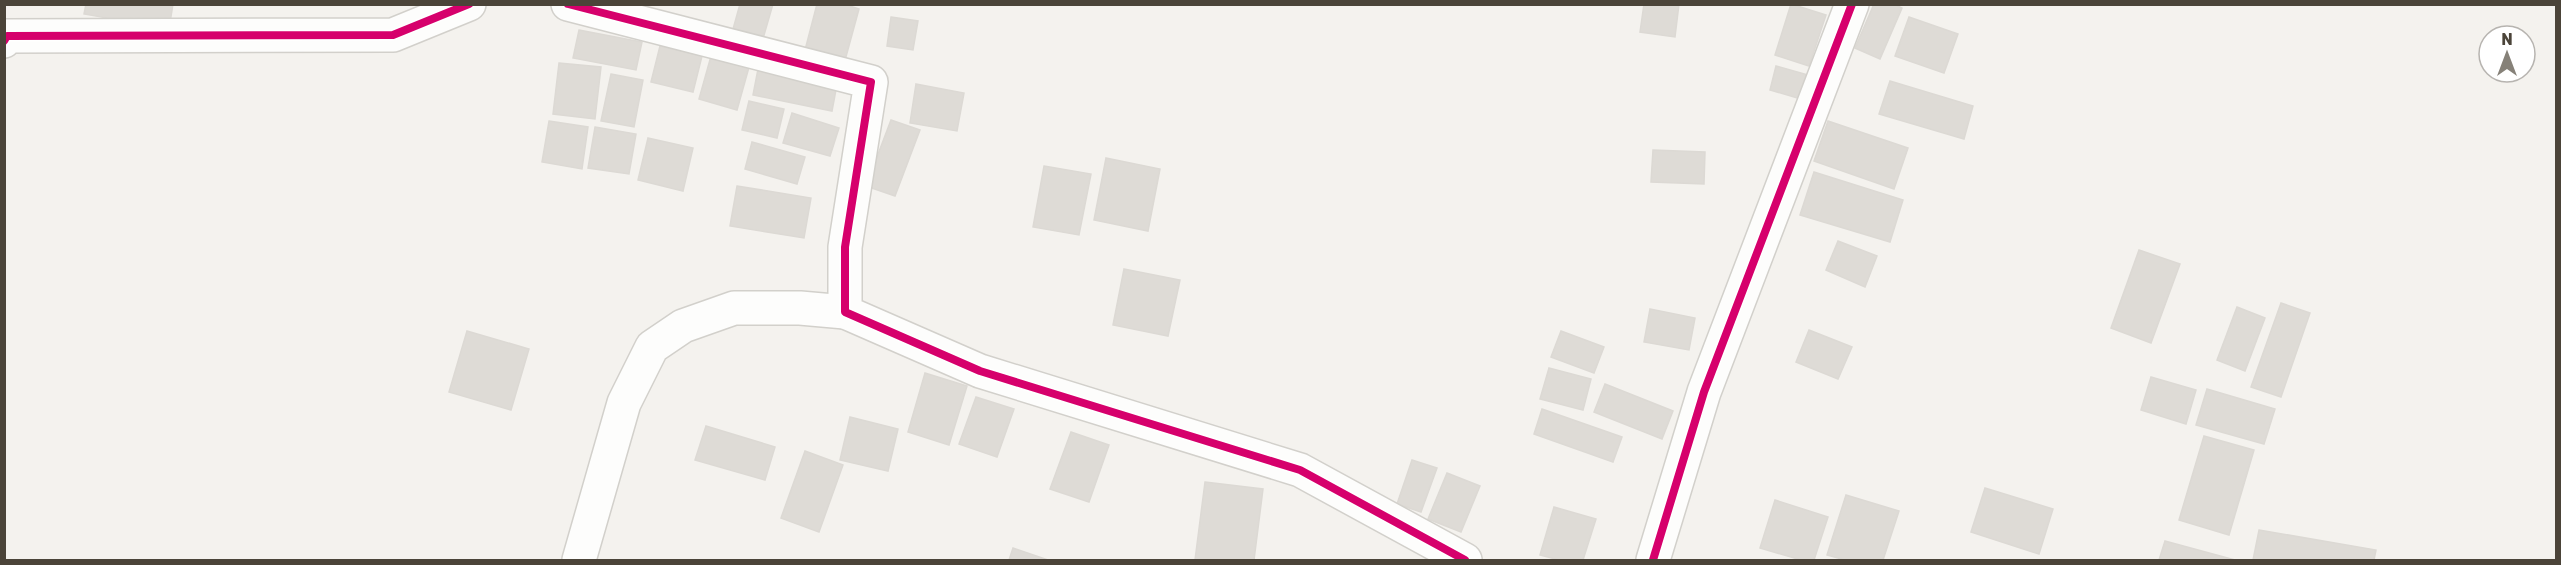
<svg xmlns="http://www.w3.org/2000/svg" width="2561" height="565" font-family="Rubik,sans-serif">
	<rect width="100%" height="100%" fill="#f4f2ee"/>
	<g fill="#dedbd6" stroke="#dcd9d4" stroke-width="1.5">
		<path d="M86,4H173L169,29L84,14Z"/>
		<path d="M740,4H773L760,49L730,40Z"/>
		<path d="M817,4H844L859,9L844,64L804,54Z"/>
		<path d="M1644,4H1679L1675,37L1640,32Z"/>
		<path d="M1791,4L1826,15L1809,66L1775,55Z"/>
		<path d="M1874,4H1894L1902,8L1880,59L1855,48Z"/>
		<path d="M891,17L918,21L913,50L887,46Z"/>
		<path d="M1909,17L1958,34L1944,73L1895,56Z"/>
		<path d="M579,30L642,42L636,70L573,58Z"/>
		<path d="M660,46L702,56L693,92L651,82Z"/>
		<path d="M713,49L751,60L737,110L699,99Z"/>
		<path d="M559,63L601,67L595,119L553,114Z"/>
		<path d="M759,64L838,79L832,111L753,95Z"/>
		<path d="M1776,66L1808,75L1801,99L1770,90Z"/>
		<path d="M611,74L643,80L634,127L601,121Z"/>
		<path d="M1890,81L1973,106L1964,139L1879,114Z"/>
		<path d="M916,84L964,93L957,131L910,123Z"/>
		<path d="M749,101L784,109L777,138L742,130Z"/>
		<path d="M792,113L839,128L830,156L783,143Z"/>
		<path d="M891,120L920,130L895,196L866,186Z"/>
		<path d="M549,121L588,127L582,169L542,162Z"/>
		<path d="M1828,121L1908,148L1894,189L1814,161Z"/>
		<path d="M595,127L636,134L629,174L588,168Z"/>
		<path d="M648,138L693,148L683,191L638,180Z"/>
		<path d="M752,142L805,157L797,184L745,169Z"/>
		<path d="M1653,150L1705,152L1704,184L1651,182Z"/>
		<path d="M1106,158L1160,169L1148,231L1094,220Z"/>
		<path d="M1044,166L1091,174L1079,235L1033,227Z"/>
		<path d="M1814,172L1903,200L1890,242L1800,215Z"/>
		<path d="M737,186L811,198L804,238L730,226Z"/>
		<path d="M1838,241L1877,256L1865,287L1826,270Z"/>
		<path d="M2139,250L2180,264L2151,343L2111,328Z"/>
		<path d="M1124,269L1180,280L1168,336L1113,325Z"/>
		<path d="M2281,303L2310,313L2281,397L2251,387Z"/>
		<path d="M2237,307L2265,318L2245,371L2217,360Z"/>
		<path d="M1650,309L1695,318L1689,350L1644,342Z"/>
		<path d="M1809,330L1852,347L1838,379L1796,362Z"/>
		<path d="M467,331L529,349L511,410L449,392Z"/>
		<path d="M1561,331L1604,347L1594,373L1551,357Z"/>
		<path d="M1549,368L1591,379L1583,410L1540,399Z"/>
		<path d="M925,373L967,386L949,445L908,432Z"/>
		<path d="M2151,377L2196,390L2186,424L2141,410Z"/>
		<path d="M1605,384L1673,411L1662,439L1594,412Z"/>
		<path d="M2207,389L2275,409L2264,444L2196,425Z"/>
		<path d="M976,397L1014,409L997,457L959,444Z"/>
		<path d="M1542,409L1622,437L1613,462L1534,434Z"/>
		<path d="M850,417L898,429L888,471L840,460Z"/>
		<path d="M706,426L775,447L765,480L695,460Z"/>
		<path d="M1071,432L1109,445L1089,502L1050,489Z"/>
		<path d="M2204,436L2254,450L2229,535L2179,520Z"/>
		<path d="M805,451L843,465L819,532L781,518Z"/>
		<path d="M1412,460L1437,468L1421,512L1397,504Z"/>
		<path d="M1447,473L1480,486L1461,532L1428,519Z"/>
		<path d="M1205,482L1263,489L1254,560H1195Z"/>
		<path d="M1985,488L2053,509L2039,554L1971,532Z"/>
		<path d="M1846,495L1899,511L1883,560H1845L1827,555Z"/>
		<path d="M1775,500L1828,517L1814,560H1801L1760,548Z"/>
		<path d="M1554,507L1596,519L1583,560H1559L1540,555Z"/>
		<path d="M2259,530L2376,550L2374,560H2253Z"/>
		<path d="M2165,541L2235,560H2159Z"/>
		<path d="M1013,548L1048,560H1009Z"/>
	</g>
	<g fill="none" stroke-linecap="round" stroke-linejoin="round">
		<g stroke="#d2d0cb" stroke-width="36">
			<g id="minor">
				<path d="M568,4L871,82L845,247V312L980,371L1300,470L1465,560"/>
				<path d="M4,41L7,36L393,35L469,4"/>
				<path d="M579,560L624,403L652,347L683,326L734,308H800L845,312"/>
				<path d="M1653,560L1704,392L1852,4"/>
			</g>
		</g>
		<use href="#minor" stroke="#fdfdfc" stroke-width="33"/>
		<g stroke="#fff" stroke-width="11">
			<g id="cycleway">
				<path d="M568,4L871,82L845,247V312L980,371L1300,470L1465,560"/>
				<path d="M4,41L7,36L393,35L469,4"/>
				<path d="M1653,560L1704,392L1852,4"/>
			</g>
		</g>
		<use href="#cycleway" stroke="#d6006c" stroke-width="8"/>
	</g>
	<rect width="2561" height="565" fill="none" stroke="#4b4439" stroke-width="12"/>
	<g transform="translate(2507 54)"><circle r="28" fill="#ffffff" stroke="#b7b4b0" stroke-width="1.5"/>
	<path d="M0-4.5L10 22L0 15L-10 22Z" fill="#868178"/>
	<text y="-9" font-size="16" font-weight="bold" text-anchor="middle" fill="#4b4439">N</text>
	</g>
</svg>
